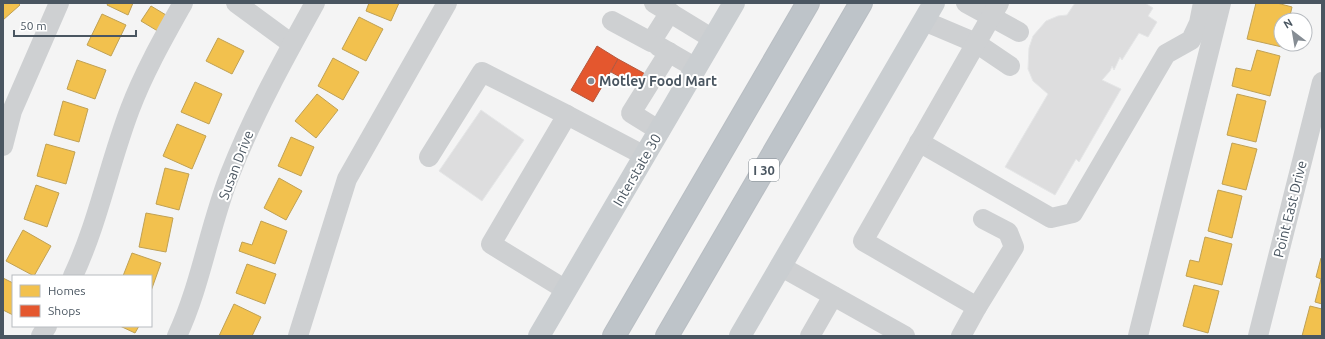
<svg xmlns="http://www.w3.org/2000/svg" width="1325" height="339" font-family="Ubuntu,sans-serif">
	<rect width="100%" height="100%" fill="#f4f4f4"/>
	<g fill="#f2c14e" stroke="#c0a154">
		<path d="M3,3H18L20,5L3,20Z"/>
		<path d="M108,3H133L128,15L107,5Z"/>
		<path d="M369,3H399L391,21L366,11Z"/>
		<path d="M1256,3H1277L1292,7L1289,20H1281L1282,47L1247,39Z"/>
		<path d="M151,6L171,18L161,33L141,21Z"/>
		<path d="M102,14L126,25L111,56L87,45Z"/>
		<path d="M359,17L383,29L366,61L342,49Z"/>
		<path d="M218,38L244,51L232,74L206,61Z"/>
		<path d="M1257,50L1280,56L1270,96L1232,86L1236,68L1251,71Z"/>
		<path d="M333,58L359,72L343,100L318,86Z"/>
		<path d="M77,60L106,70L95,99L67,89Z"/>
		<path d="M195,82L222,94L209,124L181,112Z"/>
		<path d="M317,94L338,110L316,138L295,121Z"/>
		<path d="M1237,94L1266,101L1256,142L1227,135Z"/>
		<path d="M63,101L88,109L79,142L54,135Z"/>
		<path d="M177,124L206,136L192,169L163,156Z"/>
		<path d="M291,137L314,147L301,176L278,166Z"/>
		<path d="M1232,143L1257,149L1246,190L1222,184Z"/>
		<path d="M46,144L75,152L66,184L37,176Z"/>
		<path d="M165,168L189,174L179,210L156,204Z"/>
		<path d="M279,178L302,191L286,220L264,208Z"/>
		<path d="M36,185L59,193L47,227L24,219Z"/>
		<path d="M1218,190L1242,196L1232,238L1208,231Z"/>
		<path d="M146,213L173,218L166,252L139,247Z"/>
		<path d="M261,221L287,231L275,264L239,251L242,242L252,245Z"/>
		<path d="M23,230L51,246L34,276L6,261Z"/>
		<path d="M1205,237L1232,244L1222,285L1186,276L1190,260L1199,262Z"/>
		<path d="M132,253L161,263L151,291V276H123Z"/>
		<path d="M1321,258H1322V304L1315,302L1321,279L1316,277Z"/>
		<path d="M247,264L276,274L265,304L236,293Z"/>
		<path d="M3,278L13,283V315L3,310Z"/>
		<path d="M1194,285L1219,291L1208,333L1183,326Z"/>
		<path d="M234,304L261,317L252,336H219Z"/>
		<path d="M1310,306L1322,309V336H1302Z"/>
		<path d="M120,326H139L135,333Z"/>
	</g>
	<g fill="#e4572e" stroke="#b6573d">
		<path d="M597,46L618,59L593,102L571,90Z"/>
		<path d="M618,59L649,76L642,89L611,72Z"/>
	</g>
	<g fill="#ddddde" stroke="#e5e6e7">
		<path d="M1075,3H1145L1153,8L1148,16L1157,22L1148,37L1139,33L1122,60L1120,57L1114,70L1112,66L1110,71L1102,80L1121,89L1079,162L1076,159L1055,195L1005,167L1048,94L1033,81L1028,69L1029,48L1033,36L1046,21L1058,16L1067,15Z"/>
		<path d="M481,110L524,140L482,201L439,171Z"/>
	</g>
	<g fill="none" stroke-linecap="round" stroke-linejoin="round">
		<g stroke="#b9bec3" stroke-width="24">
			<g id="highway">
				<path d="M614,336L808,3"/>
				<path d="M667,336L861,3"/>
			</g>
		</g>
		<g stroke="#ced0d2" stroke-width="20">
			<path d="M236,3L292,44"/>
			<path d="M654,3L713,39"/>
			<path d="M966,3L1019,32"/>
			<path d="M612,21L651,42L670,12"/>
			<path d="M924,21L976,43L1010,66"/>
			<path d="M658,46L696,68"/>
			<path d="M660,131L631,113L669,52"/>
			<path d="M919,142L1051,218L1073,213L1166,54L1191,40L1199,23L1203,3"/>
			<path d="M3,146L12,111L59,3"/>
			<path d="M429,157L482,72L567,115"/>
			<path d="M983,219L1008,232L1014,247L977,307L863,241L999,3"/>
			<path d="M780,266L905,336"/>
			<path d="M73,276C98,223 109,164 130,109C144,72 164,37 183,3"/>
			<path d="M566,290L491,244L567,115L645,156"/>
			<path d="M41,336L47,326"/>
			<path d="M177,336C201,285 209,227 230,174C253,115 284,59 315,3"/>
			<path d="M298,336L347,179L447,3"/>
			<path d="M810,336L833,296"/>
			<path d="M961,336L977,307"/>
			<path d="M1138,336L1221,3"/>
			<path d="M1258,336L1322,82"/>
		</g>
		<g stroke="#caced1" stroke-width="22">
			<path d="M539,336L734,3"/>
			<path d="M740,336L934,3"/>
		</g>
		<use href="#highway" stroke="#bec4c9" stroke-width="22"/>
	</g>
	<circle fill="#868d94" stroke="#fff" stroke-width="1.5" cx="591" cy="81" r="4"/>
	<g text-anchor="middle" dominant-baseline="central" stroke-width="4" stroke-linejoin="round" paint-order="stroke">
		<rect fill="#fff" stroke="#808990" stroke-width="1" x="749" y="159" width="30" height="22" rx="3"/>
		<g font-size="13" font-weight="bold" fill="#4a5661">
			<text x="764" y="170">I 30</text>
		</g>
		<g font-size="14" font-weight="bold" fill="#4a5661" stroke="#fff" text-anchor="start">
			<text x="599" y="81">Motley Food Mart</text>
		</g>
		<g font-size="14" fill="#4a5661" stroke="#fff">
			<text transform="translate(236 165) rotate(-69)">Susan Drive</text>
			<text transform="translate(637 170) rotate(-60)">Interstate 30</text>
			<text transform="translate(1290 209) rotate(-76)">Point East Drive</text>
		</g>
	</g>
	<rect width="1325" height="339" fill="none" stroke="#4a5661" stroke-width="8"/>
	<rect x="12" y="275" width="140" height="52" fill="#ffffff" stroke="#b7bbc0"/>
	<rect x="20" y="285" width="20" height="12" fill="#f2c14e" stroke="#b7bbc0"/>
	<text x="48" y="295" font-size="12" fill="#4a5661">Homes</text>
	<rect x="20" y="305" width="20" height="12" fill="#e4572e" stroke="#b7bbc0"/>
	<text x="48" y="315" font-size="12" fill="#4a5661">Shops</text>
	<g transform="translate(1293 32) rotate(329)"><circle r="19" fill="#ffffff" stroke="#b7bbc0"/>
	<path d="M0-3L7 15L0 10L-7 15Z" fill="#868d94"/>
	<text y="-6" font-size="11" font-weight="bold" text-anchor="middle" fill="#4a5661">N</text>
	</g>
	<path d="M14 30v6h122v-6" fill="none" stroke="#4a5661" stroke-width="2"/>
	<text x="20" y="30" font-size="12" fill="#4a5661" stroke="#ffffff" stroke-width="3" paint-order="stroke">50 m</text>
</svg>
